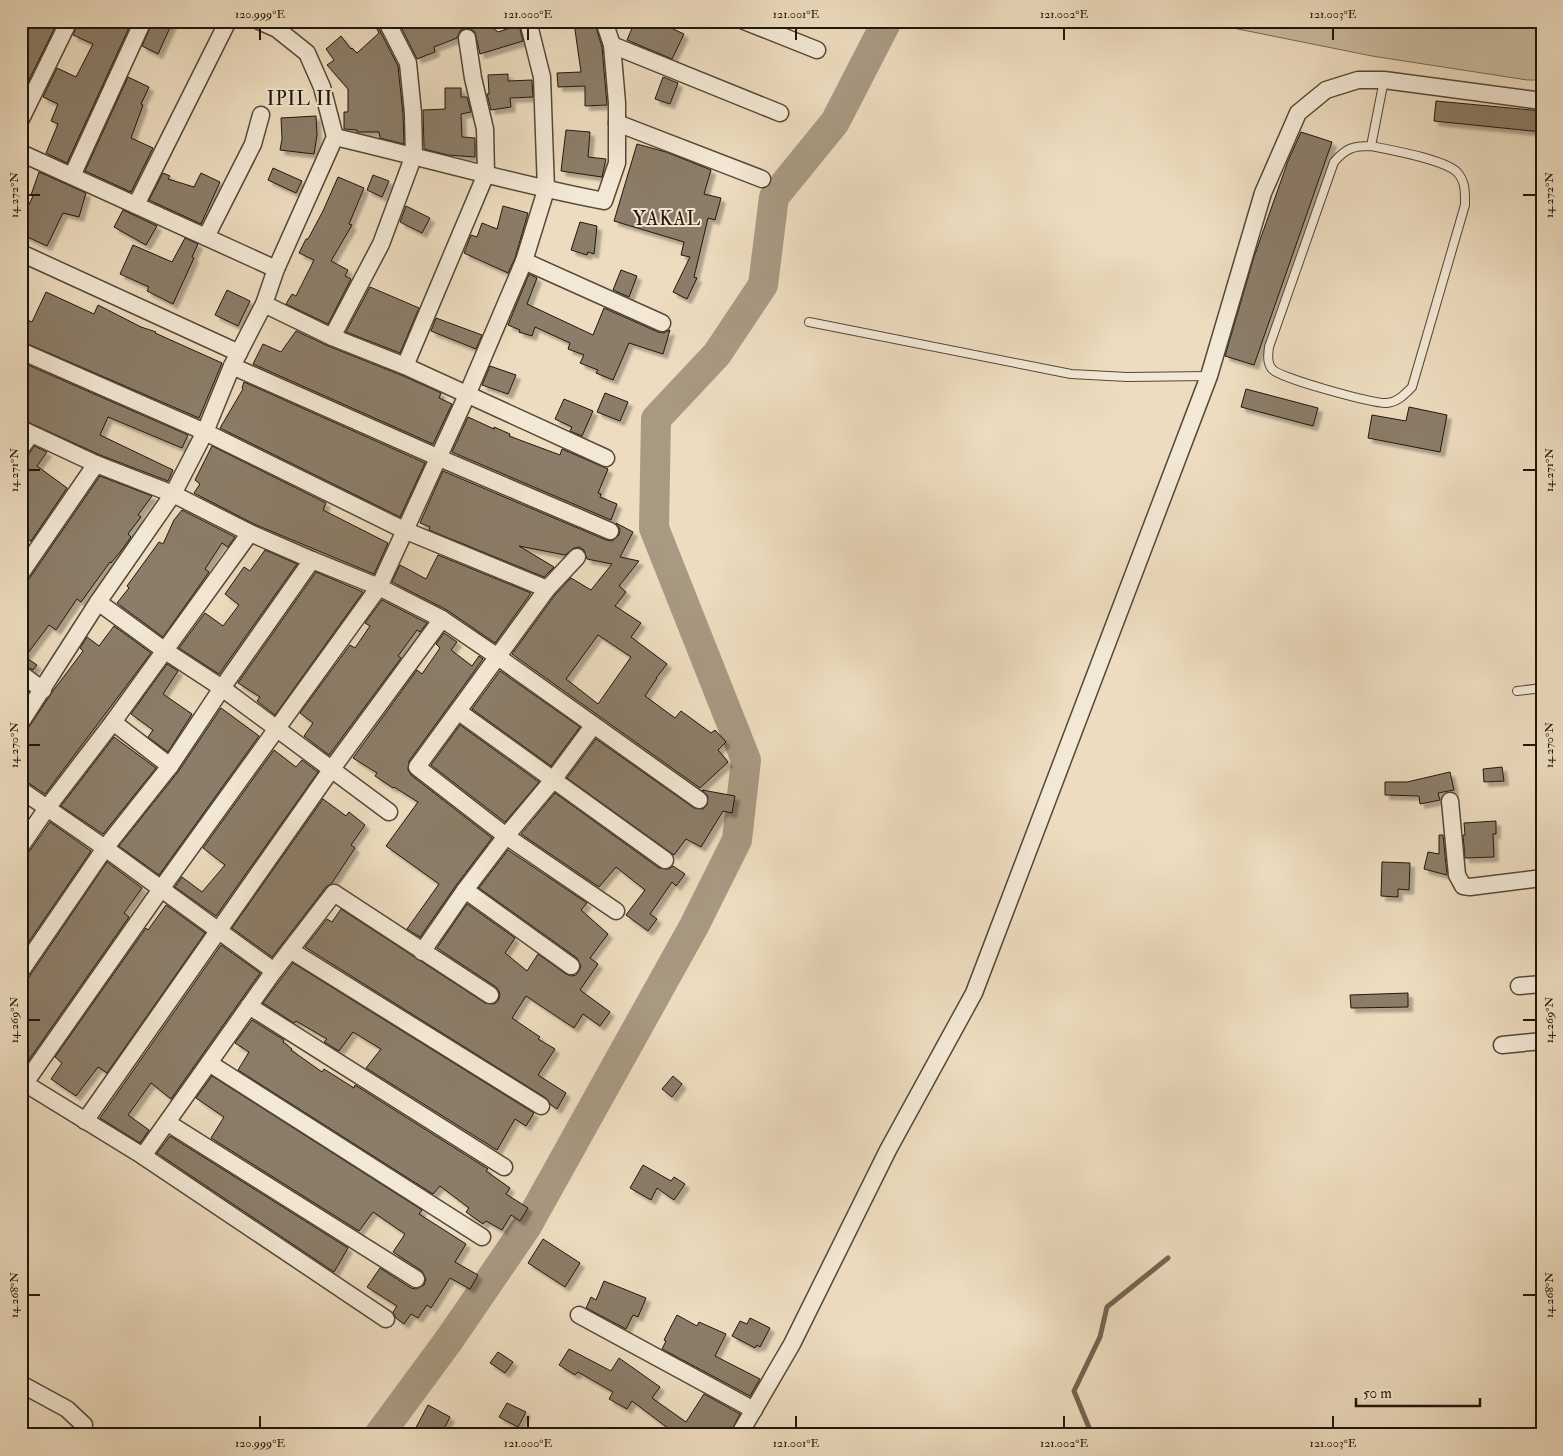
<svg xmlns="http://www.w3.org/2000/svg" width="1563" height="1456" font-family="'IM FELL Double Pica',serif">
	<defs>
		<filter id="shadow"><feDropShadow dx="4.5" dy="4.5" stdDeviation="1" flood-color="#0004"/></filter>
	</defs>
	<rect width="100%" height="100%" fill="#eddcbf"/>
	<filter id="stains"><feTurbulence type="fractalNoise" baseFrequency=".004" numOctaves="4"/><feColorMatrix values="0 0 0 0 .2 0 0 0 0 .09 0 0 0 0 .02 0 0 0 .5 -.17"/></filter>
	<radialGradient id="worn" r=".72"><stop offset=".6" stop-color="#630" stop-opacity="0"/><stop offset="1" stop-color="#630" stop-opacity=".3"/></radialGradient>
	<path fill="#cabba0" stroke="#766956" d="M1198,21H1542V80H1527L1372,56Z"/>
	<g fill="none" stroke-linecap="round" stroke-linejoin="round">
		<path stroke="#726552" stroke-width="5" d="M1092,1435L1074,1391L1100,1337L1107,1307L1168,1258"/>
		<path stroke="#a89982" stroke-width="30" d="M379,1435L449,1340L527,1226L694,926L737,840L746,760L654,528L656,419L717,354L763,285L774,197L835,122L887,21"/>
	</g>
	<g fill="#8b7d69" stroke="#21170b" fill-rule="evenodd" filter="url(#shadow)">
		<path d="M21,21H58L25,88L21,86Z"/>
		<path d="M79,21H87L100,27L103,21H132L67,163L46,153L58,124L51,121L58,104L43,97L57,68L76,77L93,44L73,35Z"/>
		<path d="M153,21H173L158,54L142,46Z"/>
		<path d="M373,21H380V31L398,66L403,114L404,144L380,138L379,132H357V130L344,129V112H348V89L327,65L334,60L326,49L341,36L351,49L352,48L357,53L379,33Z"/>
		<path d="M398,21H497L489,25L498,32L519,25L523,41L480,54L475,32L471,29L465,28L460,31L457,38L434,47L435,52L417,59Z"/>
		<path d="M583,21H594L602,47L607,105L585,106V86L558,87L557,73L581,72L574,23Z"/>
		<path d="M635,21H656L684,34L672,59L627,40Z"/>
		<path d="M508,74V81L532,80L533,97L510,98L511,107L491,110L487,94H489L488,75Z"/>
		<path d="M128,77L149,87L141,104L143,105L131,138L153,148L131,192L85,171Z"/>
		<path d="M663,77L678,83L670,104L655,99Z"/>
		<path d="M445,88H461V97H467L471,112L461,114L462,137L475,138V157L448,155L424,149L423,110L445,109Z"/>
		<path d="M1436,101L1542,111V132L1434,121Z"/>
		<path d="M316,116L317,135L314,154L280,150L282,139L281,118Z"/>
		<path d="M566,130L590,132L588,157L606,159L602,177L561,171Z"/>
		<path d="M1301,132L1332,142L1254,365L1225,356L1254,257L1288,161Z"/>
		<path d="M637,144L666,152L711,170L704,194L721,198L715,220L708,218L694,277L697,278L687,299L673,292L690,257L681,255L684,242L614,221Z"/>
		<path d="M273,168L302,181L296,193L268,180Z"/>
		<path d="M39,172L86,193L79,217L63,213L47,246L21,234V221L33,196L31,195Z"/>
		<path d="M163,173L170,176L168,179L194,187L201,173L220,182L201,224L149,200Z"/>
		<path d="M373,175L389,181L382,197L367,190Z"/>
		<path d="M338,177L364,188L349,224L352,225L331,261L348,270L345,276L351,279L328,324L286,304L292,294L296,296L314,260L299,253L306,239H308L323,211Z"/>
		<path d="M406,206L430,218L422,233L400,222Z"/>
		<path d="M503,206L528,213L515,258L508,273L464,253L471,235L477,237L482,223L497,229Z"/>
		<path d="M123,210L157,226L146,245L114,227Z"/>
		<path d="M580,222L597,226L594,254L588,252L587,255L571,250Z"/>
		<path d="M185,238L198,244L192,257L194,258L173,304L147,291L149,287L120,274L133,245L172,262Z"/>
		<path d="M621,270L637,276L629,297L613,290Z"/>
		<path d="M529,274L537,278L527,304L593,335L604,308L658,332L663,333L670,330L663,354L629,343L613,380L596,373L598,370L580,363L584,355L568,349L570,343L535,327L532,336L519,332L520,330L508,325Z"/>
		<path d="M370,287L419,308L400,353L346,332Z"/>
		<path d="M227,290L250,301L238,326L215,315Z"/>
		<path d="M46,292L94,314L98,305L141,327L156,332L155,333L222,363L199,418L21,341V317L32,322Z"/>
		<path d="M436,318L482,335L476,349L431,331Z"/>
		<path d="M296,331L328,346L401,375L441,393L439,398L452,404L433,444L253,364L263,344L281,352Z"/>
		<path d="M21,362L188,435L182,448L108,417L100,435L173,470L168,481L100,455L21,419Z"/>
		<path d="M490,366L516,375L508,394L482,385Z"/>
		<path d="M244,382L425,463L400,517L220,428L243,389L242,388Z"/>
		<path d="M1246,389L1318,408L1313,426L1241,407Z"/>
		<path d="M605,393L628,402L620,421L597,412Z"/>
		<path d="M564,399L593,411L582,436L570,431L572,427L555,419Z"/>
		<path d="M1409,407L1447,415L1440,452L1368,438L1372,415L1406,421Z"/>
		<path d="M468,417L494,429V427L510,434L509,436L560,455L562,449L608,469L598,493L601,494L600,497L617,504L611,520L452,452Z"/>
		<path d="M34,446L47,452L37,466L67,488L31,541L21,535V531L27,523L21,519V512L28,502L21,496V458L29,454Z"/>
		<path d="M212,446L326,503L323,510L388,543L374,574L254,524L194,493L200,484L195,480Z"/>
		<path d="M443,471L606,540L612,541L619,535L620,529L616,523L633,532L620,557L639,561L619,586L626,592L615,606L641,623L631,637L667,664L656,678H657L645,696L675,718L681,711L711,733L715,730L726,742L718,750L728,762L700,788L512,654L555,595L571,578L591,590L612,564L587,559L584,550L579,547L574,548L565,555L519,546L554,567L544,577L429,530L430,527L420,523ZM598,635L631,657L598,704L566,679Z"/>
		<path d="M100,476L152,496L138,515L141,517L128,534L131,537L121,551L111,563L110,562L81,602L77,599L56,630L49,625L25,657L37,665L33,670L21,664V583L29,579Z"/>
		<path d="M182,510L235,537L228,547L222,543L205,569L209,572L163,637L117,603L129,588L127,586L159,542L163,544L174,520Z"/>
		<path d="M265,550L297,564L219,674L179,648L205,613L223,626L239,605L225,594L244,567L250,571Z"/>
		<path d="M438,555L531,593L495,643L447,610L392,582L400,565L426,579Z"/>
		<path d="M316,572L363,592L275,715L257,701L260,697L238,683Z"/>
		<path d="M382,600L427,623L420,632L417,630L398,656L401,658L329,755L304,736L313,723L300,713L350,645L355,648L370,626L365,623Z"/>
		<path d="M114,626L151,653L45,794L27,782L21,780V733L29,727L53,691L83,651L80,648L87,637L99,646Z"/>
		<path d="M444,633L457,642L451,650L472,666L479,656L483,659L409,761L408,770L411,775L492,838L457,884L420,937L407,929L439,884L386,846L418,802L394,787L393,788L375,776L377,773L353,758L417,670L422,674L440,648L436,644Z"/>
		<path d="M167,664L178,671L163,694L192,714L168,752L148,737L153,730L131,714Z"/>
		<path d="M500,671L580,727L551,766L472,709Z"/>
		<path d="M221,708L259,736L159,875L119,846L178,772Z"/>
		<path d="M460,725L539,782L505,822L431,765Z"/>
		<path d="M114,737L156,768L103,834L61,806Z"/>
		<path d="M596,739L694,808L703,809L707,805L708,796L702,790L735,796L732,813L723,811L701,847L686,839L674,855L567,778Z"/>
		<path d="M274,750L296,767L302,760L318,772L216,916L175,887L182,877L202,892L225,865L203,848Z"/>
		<path d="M1502,767L1504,781L1484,782L1483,769Z"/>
		<path d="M1450,772L1454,790L1438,793L1440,800L1420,804L1419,796L1385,795V782H1407Z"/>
		<path d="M555,793L659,868L669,869L673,866L685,874L676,886L672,882L650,914L657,919L648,931L626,915L645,890L616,867L599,887L521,834Z"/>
		<path d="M323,799L346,816L349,812L365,825L351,845L355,848L332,883L326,887L272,957L232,928Z"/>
		<path d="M1496,821V834H1493L1494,857L1465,858L1463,835H1465L1464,823Z"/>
		<path d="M50,822L91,851L21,953V856L29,852Z"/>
		<path d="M1439,835H1443L1447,875L1424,869L1428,852L1439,854Z"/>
		<path d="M508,850L587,903L581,910L608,934L590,958L598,964L580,990L610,1012L600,1026L583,1014L574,1028L526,996L512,1018L540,1037L538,1039L555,1049L538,1075L566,1093L557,1109L551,1105L546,1098L305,947L327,919L332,922L341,909L485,1003L494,1004L498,1001L500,996L499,991L496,987L437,948L467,904L515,938L505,953L527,971L538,954L566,974L571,976L576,975L579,971L581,966L577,958L479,888Z"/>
		<path d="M107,862L142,888L124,913L129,917L21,1071V981L29,977Z"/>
		<path d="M1382,862L1410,863L1409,890L1398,889V897L1381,896Z"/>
		<path d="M166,905L205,933L107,1073L98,1067L76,1096L51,1079L62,1063L55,1057L146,928L148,930Z"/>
		<path d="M221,945L260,973L171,1099L151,1083L128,1115L149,1130L140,1143L100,1118Z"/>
		<path d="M293,963L534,1113L526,1126L515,1119L497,1150L366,1068L381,1049L353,1032L339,1051L324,1042L327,1039L296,1021L294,1023L263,1003Z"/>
		<path d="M1408,993V1007L1351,1008L1350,995Z"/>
		<path d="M252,1020L284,1040L283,1042L292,1049L291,1050L322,1072L324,1069L354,1088L355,1085L488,1169L486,1171L510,1188L506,1194L528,1208L520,1221L511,1215L502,1230L486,1221L483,1224L466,1212L469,1208L440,1186L433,1194L238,1070L249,1052L235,1043Z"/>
		<path d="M212,1076L422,1210L419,1214L466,1244L455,1262L478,1275L470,1289L450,1278L431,1308L427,1305L418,1318L411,1314L404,1324L396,1318L393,1312L397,1306L367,1287L380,1268L411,1288L416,1289L424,1285L426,1279L422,1271L393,1252L405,1234L373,1212L359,1231L211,1138L224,1117L196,1098Z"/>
		<path d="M673,1076L682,1084L672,1097L662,1089Z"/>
		<path d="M170,1136L348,1248L334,1272L157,1153Z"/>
		<path d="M643,1165L671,1181L674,1177L685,1184L674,1200L657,1188L651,1200L630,1188Z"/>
		<path d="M543,1239L580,1263L565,1287L528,1263Z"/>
		<path d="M604,1281L646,1298L638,1317L633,1315L626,1329L586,1308L591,1297L596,1300Z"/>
		<path d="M677,1315L697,1326L699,1322L726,1334L715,1356L760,1379L750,1396L662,1349L666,1341L664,1340Z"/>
		<path d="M750,1318L770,1328L760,1347L757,1345L755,1348L732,1336L740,1321L747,1324Z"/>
		<path d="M569,1349L611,1371L619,1358L660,1387L652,1398L686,1422L704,1394L740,1414L729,1435H677L632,1401L627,1409L609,1399L613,1392L578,1372L575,1375L559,1365Z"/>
		<path d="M498,1352L513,1362L505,1373L490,1363Z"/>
		<path d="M507,1403L526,1412L518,1427L499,1417Z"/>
		<path d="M428,1405L450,1417L441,1435H412Z"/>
	</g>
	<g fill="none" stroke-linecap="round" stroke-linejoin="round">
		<g stroke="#544838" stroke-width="10">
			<g id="lane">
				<path d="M1371,146C1353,146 1346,148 1334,162L1269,347C1268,355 1267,363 1272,369C1279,378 1374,404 1387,403C1398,402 1405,394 1412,387L1465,205C1465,193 1466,182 1457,172C1443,159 1391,150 1371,146L1384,80"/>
				<path d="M809,322L1071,374L1127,377L1209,376"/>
				<path d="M1517,691L1542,688"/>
			</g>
		</g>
		<g stroke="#544838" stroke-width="19">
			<g id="street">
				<path d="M744,21L817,50"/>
				<path d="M612,45L780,113"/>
				<path d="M21,119L69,21"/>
				<path d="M617,123L762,179"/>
				<path d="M335,137C425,158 514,184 604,201L617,163V103L612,45L604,21"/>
				<path d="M21,153L276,269"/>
				<path d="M72,176L143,21"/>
				<path d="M136,205L228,21"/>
				<path d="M206,237L253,144L261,115"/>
				<path d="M21,253L239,353"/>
				<path d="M524,261L662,323"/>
				<path d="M264,304L332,337L405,366L606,458"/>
				<path d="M332,337L381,244L414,155L413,113L408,63L389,26"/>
				<path d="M21,351L205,432L404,530L547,589"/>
				<path d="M232,366L437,457L610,531"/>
				<path d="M405,366L486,174L485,129L473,78L467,38"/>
				<path d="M21,429L96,464L173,494L250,533L312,560L379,587L442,619L498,657L699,800"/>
				<path d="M21,448L31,434"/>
				<path d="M577,557L547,589L417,767L506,836L616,911"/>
				<path d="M21,573L96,464"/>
				<path d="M98,602L164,650L222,688L389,812"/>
				<path d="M21,674L43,690"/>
				<path d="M459,712L665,860"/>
				<path d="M21,722L98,602L173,494L205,432L232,366L264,304L276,269L335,137L322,87L307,53L277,29L259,21"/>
				<path d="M113,722L170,766"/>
				<path d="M21,790L105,848L274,971"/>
				<path d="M1450,801L1457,875L1463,886L1470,887L1542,878"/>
				<path d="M21,846L47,808L113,722L250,533"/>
				<path d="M465,890L571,966"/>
				<path d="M290,950L541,1106"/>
				<path d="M422,952L465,890L506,836L553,780L593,726"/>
				<path d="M21,971L105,848L170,766L222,688L312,560"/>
				<path d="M1519,986L1542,984"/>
				<path d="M249,1006L504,1167"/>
				<path d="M1502,1045L1542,1041"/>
				<path d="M209,1063L482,1237"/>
				<path d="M21,1081L143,1156L386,1319"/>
				<path d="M25,1083L161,889L379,587L467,395L524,261L546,190L542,77L528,21"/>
				<path d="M85,1121L331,770L442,619"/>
				<path d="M168,1123L416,1279"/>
				<path d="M143,1156L274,971L334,893L490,995"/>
				<path d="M579,1315L754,1410"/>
				<path d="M21,1384L67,1409L84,1425L83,1435"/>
				<path d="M739,1435L792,1344L888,1150L974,993L1209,376L1263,193L1298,113L1326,90L1358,80H1384L1542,101"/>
			</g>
		</g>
		<use href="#lane" stroke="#f3e8d5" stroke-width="8"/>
		<use href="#street" stroke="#f3e8d5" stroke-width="16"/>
	</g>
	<path fill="none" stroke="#21170b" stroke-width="2" d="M260,28V40M528,28V40M796,28V40M1064,28V40M1333,28V40M28,195H40M1523,195H1536M28,470H40M1523,470H1536M28,745H40M1523,745H1536M28,1020H40M1523,1020H1536M28,1295H40M1523,1295H1536M260,1416V1428M528,1416V1428M796,1416V1428M1064,1416V1428M1333,1416V1428"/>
	<g text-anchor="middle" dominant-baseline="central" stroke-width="4" stroke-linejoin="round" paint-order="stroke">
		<g font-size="19" letter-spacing="1" fill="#21170b" stroke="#f3e8d5">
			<text x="300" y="99">IPIL II</text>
			<text x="667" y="219">YAKAL</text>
		</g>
	</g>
	<rect width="1563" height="1456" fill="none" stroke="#eddcbf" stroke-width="55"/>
	<path d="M1356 1398v8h124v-8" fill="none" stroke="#21170b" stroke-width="2.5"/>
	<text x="1363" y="1398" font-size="15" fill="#21170b" stroke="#f3e8d5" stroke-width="4" paint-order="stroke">50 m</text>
	<rect x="28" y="28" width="1508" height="1400" fill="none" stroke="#21170b" stroke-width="2"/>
	<g font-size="12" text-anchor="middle" fill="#21170b">
		<text x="260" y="18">120.999°E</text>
		<text x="528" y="18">121.000°E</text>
		<text x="796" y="18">121.001°E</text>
		<text x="1064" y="18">121.002°E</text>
		<text x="1333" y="18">121.003°E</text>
		<text transform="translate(14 195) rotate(-90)" y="4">14.272°N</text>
		<text transform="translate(1549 195) rotate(-90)" y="4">14.272°N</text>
		<text transform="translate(14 470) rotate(-90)" y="4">14.271°N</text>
		<text transform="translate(1549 470) rotate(-90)" y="4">14.271°N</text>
		<text transform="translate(14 745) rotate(-90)" y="4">14.270°N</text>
		<text transform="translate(1549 745) rotate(-90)" y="4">14.270°N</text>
		<text transform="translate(14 1020) rotate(-90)" y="4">14.269°N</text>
		<text transform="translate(1549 1020) rotate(-90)" y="4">14.269°N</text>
		<text transform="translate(14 1295) rotate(-90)" y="4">14.268°N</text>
		<text transform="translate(1549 1295) rotate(-90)" y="4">14.268°N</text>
		<text x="260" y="1447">120.999°E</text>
		<text x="528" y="1447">121.000°E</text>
		<text x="796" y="1447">121.001°E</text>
		<text x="1064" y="1447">121.002°E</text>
		<text x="1333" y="1447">121.003°E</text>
	</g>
	<rect width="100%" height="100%" filter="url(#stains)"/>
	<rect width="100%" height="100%" fill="url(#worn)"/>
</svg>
